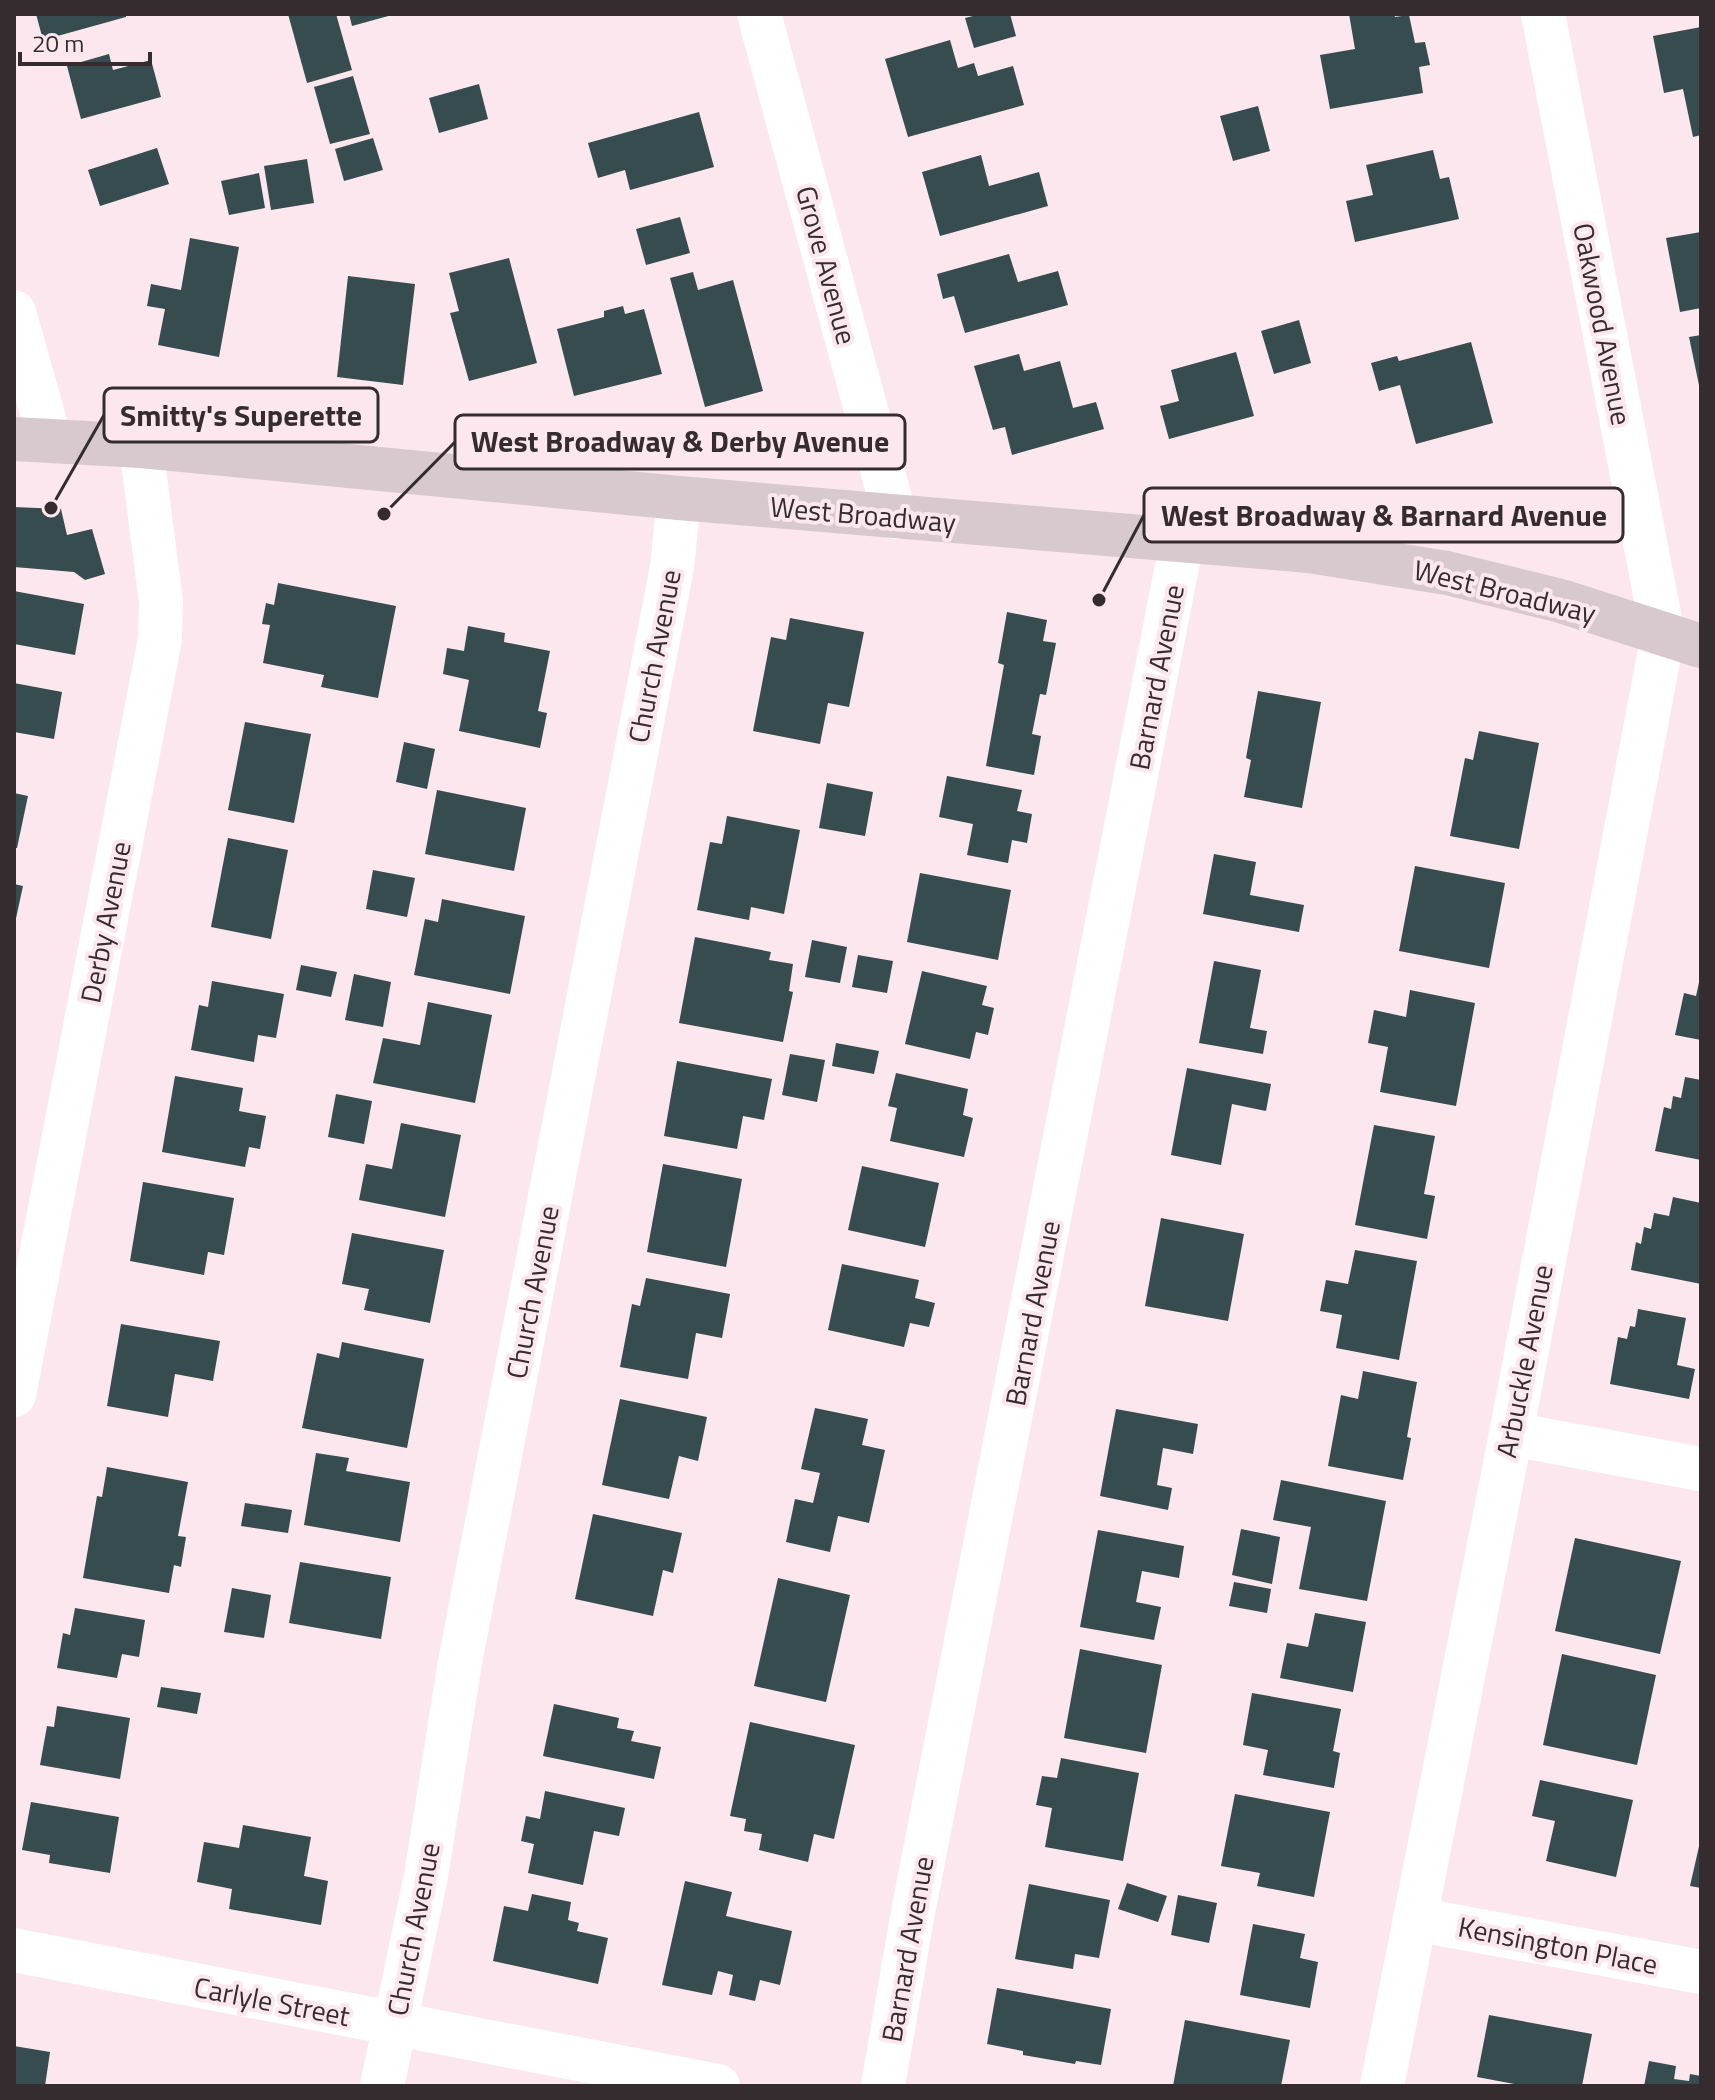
<svg xmlns="http://www.w3.org/2000/svg" width="1715" height="2100" font-family="'Titillium Web',sans-serif">
	<rect width="100%" height="100%" fill="#fce7ee"/>
	<g fill="#374c4e">
		<path d="M36,14H126V17L43,40Z"/>
		<path d="M288,14H336L352,70L307,83Z"/>
		<path d="M349,14H392V15L352,26Z"/>
		<path d="M981,14H1010L1016,36L974,48L965,18Z"/>
		<path d="M1349,14H1394L1395,17L1409,15L1415,43L1425,42L1430,65L1419,67L1423,93L1330,109L1320,55L1355,49Z"/>
		<path d="M1701,27V135L1693,137L1683,89L1664,93L1653,36Z"/>
		<path d="M950,40L958,68L974,63L978,76L1013,66L1024,105L908,137L885,59Z"/>
		<path d="M109,54L113,70L151,60L161,97L81,119L67,66Z"/>
		<path d="M353,76L370,134L330,144L314,87Z"/>
		<path d="M479,84L488,119L439,133L429,98Z"/>
		<path d="M1258,106L1270,151L1233,161L1220,116Z"/>
		<path d="M699,112L714,167L630,190L625,170L598,178L588,143Z"/>
		<path d="M373,138L383,170L344,181L335,149Z"/>
		<path d="M157,148L169,184L100,206L88,170Z"/>
		<path d="M1433,150L1440,179L1449,177L1459,219L1355,242L1346,201L1373,195L1366,165Z"/>
		<path d="M981,155L989,186L1039,172L1048,206L940,236L922,172Z"/>
		<path d="M307,159L314,203L271,210L264,166Z"/>
		<path d="M259,173L265,208L229,215L221,181Z"/>
		<path d="M680,217L690,253L646,265L636,229Z"/>
		<path d="M1701,232V308L1680,312L1666,238Z"/>
		<path d="M190,238L239,247L219,357L158,345L165,309L147,306L151,284L181,290Z"/>
		<path d="M1009,254L1018,282L1058,271L1068,305L965,333L954,296L943,299L937,274Z"/>
		<path d="M509,258L537,363L469,381L450,313L459,311L449,273Z"/>
		<path d="M693,272L698,290L733,280L763,391L705,407L670,278Z"/>
		<path d="M348,276L415,284L403,385L337,377Z"/>
		<path d="M623,306L625,314L644,309L662,374L574,396L557,329L604,317V311Z"/>
		<path d="M1299,320L1311,363L1274,374L1261,331Z"/>
		<path d="M1701,335V390H1700L1689,337Z"/>
		<path d="M1471,342L1493,423L1416,444L1400,385L1379,391L1371,363L1397,356L1399,361Z"/>
		<path d="M1236,352L1254,416L1169,439L1160,406L1179,401L1171,370Z"/>
		<path d="M1019,354L1024,371L1060,361L1073,408L1096,402L1104,429L1012,455L1005,427L993,430L974,366Z"/>
		<path d="M14,507L61,509L67,535L92,529L105,574L85,580L74,572L14,567Z"/>
		<path d="M278,583L396,606L378,698L321,687L324,675L263,663L270,625L262,624L266,603L274,605Z"/>
		<path d="M14,591L84,604L75,655L14,644Z"/>
		<path d="M1007,612L1047,620L1043,641L1056,643L1046,695L1040,694L1032,734L1041,736L1034,775L986,766L1004,665L998,663Z"/>
		<path d="M790,618L864,632L849,707L828,703L820,744L753,731L771,637L786,640Z"/>
		<path d="M468,626L505,633L504,642L550,651L538,711L547,713L540,748L459,731L469,680L443,674L447,648L464,651Z"/>
		<path d="M14,683L62,692L54,739L14,732Z"/>
		<path d="M1258,691L1321,702L1302,808L1244,797L1251,760L1246,758Z"/>
		<path d="M245,722L311,734L294,823L228,810Z"/>
		<path d="M1479,731L1539,743L1519,849L1450,836L1465,758L1473,760Z"/>
		<path d="M404,742L435,749L427,789L396,782Z"/>
		<path d="M947,776L1022,790L1017,811L1032,814L1027,843L1012,840L1008,863L967,855L973,824L939,817Z"/>
		<path d="M827,783L873,792L865,836L819,828Z"/>
		<path d="M437,790L526,808L514,871L425,854Z"/>
		<path d="M14,793L28,796L17,848H14Z"/>
		<path d="M727,816L800,830L784,914L751,907L749,920L697,910L710,842L722,844Z"/>
		<path d="M228,838L288,850L271,939L211,927Z"/>
		<path d="M1214,854L1256,862L1250,895L1304,905L1299,932L1203,914Z"/>
		<path d="M1415,866L1505,883L1489,968L1399,951Z"/>
		<path d="M373,870L415,878L407,917L366,909Z"/>
		<path d="M920,873L1011,890L998,960L907,942Z"/>
		<path d="M14,884L23,886L15,923H14Z"/>
		<path d="M442,899L525,916L510,994L414,975L425,919L438,922Z"/>
		<path d="M695,937L771,952L769,960L793,964L789,991L793,992L783,1042L679,1023Z"/>
		<path d="M812,940L847,947L840,983L805,977Z"/>
		<path d="M858,955L893,961L887,993L852,987Z"/>
		<path d="M1214,961L1261,970L1250,1028L1267,1031L1263,1054L1199,1043Z"/>
		<path d="M301,965L337,972L331,997L296,990Z"/>
		<path d="M922,971L987,986L982,1005L994,1008L988,1035L976,1032L970,1059L905,1044Z"/>
		<path d="M354,974L391,982L383,1027L345,1020Z"/>
		<path d="M1700,978H1701V1040L1675,1035L1684,993L1696,996Z"/>
		<path d="M212,981L284,994L276,1038L258,1035L254,1062L191,1050L199,1005L208,1007Z"/>
		<path d="M1410,990L1475,1003L1456,1106L1380,1092L1388,1047L1368,1043L1374,1010L1406,1017Z"/>
		<path d="M428,1002L492,1015L475,1103L373,1083L383,1038L420,1045Z"/>
		<path d="M836,1043L879,1051L874,1074L832,1066Z"/>
		<path d="M790,1054L825,1060L817,1102L782,1095Z"/>
		<path d="M677,1061L772,1079L764,1120L743,1116L737,1149L664,1136Z"/>
		<path d="M1187,1068L1271,1084L1266,1111L1232,1104L1221,1165L1171,1155Z"/>
		<path d="M896,1073L968,1089L963,1115L973,1118L964,1157L890,1141L897,1108L888,1106Z"/>
		<path d="M175,1076L243,1088L239,1111L266,1116L260,1149L249,1147L245,1167L162,1152Z"/>
		<path d="M1685,1077L1701,1080V1160L1655,1151L1664,1107L1671,1109L1673,1096L1681,1098Z"/>
		<path d="M336,1094L372,1101L364,1144L328,1137Z"/>
		<path d="M401,1123L461,1135L445,1217L359,1200L366,1164L392,1169Z"/>
		<path d="M1374,1125L1435,1136L1424,1194L1435,1196L1427,1239L1355,1225Z"/>
		<path d="M663,1164L742,1179L726,1267L647,1252Z"/>
		<path d="M862,1166L939,1183L925,1247L848,1230Z"/>
		<path d="M143,1182L234,1198L224,1255L208,1252L204,1275L130,1261Z"/>
		<path d="M1673,1197L1701,1203V1284L1631,1270L1636,1242L1641,1244L1644,1227L1651,1229L1654,1213L1669,1216Z"/>
		<path d="M1161,1218L1244,1234L1228,1321L1145,1306Z"/>
		<path d="M352,1233L444,1250L430,1323L364,1310L369,1289L342,1284Z"/>
		<path d="M1355,1250L1417,1261L1399,1360L1336,1348L1342,1315L1320,1311L1326,1280L1348,1284Z"/>
		<path d="M842,1264L919,1280L915,1298L935,1303L929,1327L910,1323L904,1347L828,1330Z"/>
		<path d="M646,1278L730,1294L722,1338L696,1333L688,1379L620,1367L632,1304L640,1306Z"/>
		<path d="M1638,1309L1686,1318L1677,1365L1695,1369L1689,1399L1610,1384L1618,1337L1627,1339L1630,1326L1635,1327Z"/>
		<path d="M121,1324L220,1341L213,1381L175,1374L168,1417L107,1406Z"/>
		<path d="M342,1342L424,1359L407,1448L302,1428L317,1353L339,1358Z"/>
		<path d="M1363,1371L1417,1382L1407,1437L1411,1438L1403,1480L1328,1466L1341,1395L1358,1399Z"/>
		<path d="M620,1399L707,1417L698,1461L679,1456L669,1499L602,1485Z"/>
		<path d="M815,1408L868,1419L862,1445L885,1450L869,1523L838,1516L830,1552L786,1542L795,1499L813,1503L820,1473L801,1469Z"/>
		<path d="M1116,1409L1198,1424L1193,1454L1163,1448L1157,1485L1172,1488L1168,1510L1100,1496Z"/>
		<path d="M316,1453L349,1458L346,1471L410,1482L400,1542L304,1525Z"/>
		<path d="M107,1467L188,1482L178,1536L186,1537L181,1567L174,1565L169,1593L83,1578L97,1496L102,1497Z"/>
		<path d="M1281,1480L1386,1501L1367,1601L1299,1589L1311,1527L1273,1520Z"/>
		<path d="M245,1503L292,1510L288,1533L241,1526Z"/>
		<path d="M593,1514L682,1533L673,1573L663,1570L653,1616L575,1599Z"/>
		<path d="M1241,1529L1280,1537L1272,1584L1232,1575Z"/>
		<path d="M1098,1530L1184,1546L1179,1578L1142,1571L1136,1602L1161,1607L1154,1640L1080,1627Z"/>
		<path d="M1575,1538L1681,1561L1660,1654L1555,1631Z"/>
		<path d="M300,1562L391,1577L381,1639L289,1623Z"/>
		<path d="M778,1578L850,1595L826,1702L754,1686Z"/>
		<path d="M1234,1582L1271,1589L1267,1613L1229,1606Z"/>
		<path d="M232,1588L271,1595L264,1638L224,1632Z"/>
		<path d="M75,1608L145,1620L139,1657L122,1654L117,1678L57,1668L63,1633L70,1635Z"/>
		<path d="M1315,1613L1366,1622L1353,1692L1280,1678L1287,1643L1308,1647Z"/>
		<path d="M1080,1649L1162,1665L1146,1753L1064,1738Z"/>
		<path d="M1562,1654L1656,1675L1637,1765L1543,1745Z"/>
		<path d="M161,1687L201,1693L197,1714L157,1707Z"/>
		<path d="M1252,1693L1341,1709L1333,1751L1340,1753L1334,1788L1263,1775L1268,1750L1243,1745Z"/>
		<path d="M554,1704L619,1718L617,1728L634,1731L631,1741L661,1747L654,1779L543,1756Z"/>
		<path d="M57,1706L130,1718L120,1779L40,1765L47,1726L54,1727Z"/>
		<path d="M750,1722L855,1745L834,1839L814,1834L808,1862L759,1850L762,1834L744,1831L746,1819L730,1816Z"/>
		<path d="M1061,1758L1139,1773L1123,1861L1045,1847L1052,1808L1036,1805L1042,1776L1057,1778Z"/>
		<path d="M1540,1780L1633,1800L1616,1877L1546,1861L1555,1821L1532,1816Z"/>
		<path d="M545,1791L625,1808L619,1836L594,1831L583,1885L528,1873L534,1844L521,1841L526,1816L540,1819Z"/>
		<path d="M1235,1794L1330,1812L1314,1897L1257,1886L1260,1873L1221,1866Z"/>
		<path d="M31,1802L119,1817L110,1873L49,1863L50,1855L22,1850Z"/>
		<path d="M243,1825L311,1837L304,1876L328,1881L321,1925L229,1909L232,1889L197,1882L204,1842L239,1848Z"/>
		<path d="M1700,1842H1701V1888L1690,1886Z"/>
		<path d="M685,1881L732,1892L726,1916L792,1931L780,1985L760,1980L755,2001L729,1995L733,1975L718,1971L712,1995L662,1985Z"/>
		<path d="M1127,1883L1167,1896L1158,1922L1118,1909Z"/>
		<path d="M1029,1884L1110,1900L1099,1958L1075,1954L1073,1969L1015,1959Z"/>
		<path d="M532,1894L571,1902L568,1920L579,1923L577,1931L608,1938L598,1984L493,1961L504,1906L528,1911Z"/>
		<path d="M1178,1895L1217,1903L1209,1943L1171,1935Z"/>
		<path d="M1253,1924L1305,1934L1300,1958L1318,1962L1310,2008L1240,1995Z"/>
		<path d="M997,1988L1111,2009L1101,2065L1076,2061L1075,2064L1023,2055V2051L987,2044Z"/>
		<path d="M1489,2015L1592,2034L1582,2086H1525L1477,2077Z"/>
		<path d="M1185,2020L1290,2040L1281,2086H1173Z"/>
		<path d="M14,2046L50,2052L45,2086H14Z"/>
		<path d="M1649,2061L1676,2066L1674,2079L1689,2081L1690,2074L1701,2076V2086H1644Z"/>
	</g>
	<g fill="none" stroke-linecap="round" stroke-linejoin="round">
		<g stroke="#fff" stroke-width="44">
			<path d="M759,14L895,517"/>
			<path d="M14,312L50,440"/>
			<path d="M14,1395L160,639L161,602L141,446"/>
			<path d="M1511,1434L1701,1469"/>
			<path d="M1415,1919L1701,1972"/>
			<path d="M14,1950L718,2086"/>
			<path d="M382,2086L426,1876L460,1662L672,567L679,498"/>
			<path d="M883,2086L913,1912L1182,541"/>
			<path d="M1382,2086L1511,1434L1663,635L1543,14"/>
		</g>
		<path stroke="#d7c9ce" stroke-width="44" d="M14,439L141,446L679,498L1309,551L1447,573L1561,601L1701,646"/>
	</g>
	<g text-anchor="middle" dominant-baseline="central" stroke-width="8" stroke-linejoin="round" paint-order="stroke">
		<g font-size="28" fill="#342c2f" stroke="#fce7ee">
			<text transform="translate(827 265) rotate(75)">Grove Avenue</text>
			<text transform="translate(1603 324) rotate(79)">Oakwood Avenue</text>
			<text transform="translate(863 514) rotate(5)">West Broadway</text>
			<text transform="translate(1505 591) rotate(14)">West Broadway</text>
			<text transform="translate(654 656) rotate(-79)">Church Avenue</text>
			<text transform="translate(1156 677) rotate(-79)">Barnard Avenue</text>
			<text transform="translate(105 922) rotate(-79)">Derby Avenue</text>
			<text transform="translate(532 1292) rotate(-79)">Church Avenue</text>
			<text transform="translate(1032 1313) rotate(-79)">Barnard Avenue</text>
			<text transform="translate(1524 1361) rotate(-79)">Arbuckle Avenue</text>
			<text transform="translate(413 1929) rotate(-79)">Church Avenue</text>
			<text transform="translate(1558 1945) rotate(11)">Kensington Place</text>
			<text transform="translate(907 1949) rotate(-80)">Barnard Avenue</text>
			<text transform="translate(272 2001) rotate(11)">Carlyle Street</text>
		</g>
	</g>
	<path fill="none" stroke="#342c2f" stroke-width="3" d="M51 508L104 415M384 514L455 442M1099 600L1144 515"/>
	<g fill="#342c2f" stroke="#fce7ee" stroke-width="3">
		<circle cx="51" cy="508" r="8"/>
		<circle cx="384" cy="514" r="8"/>
		<circle cx="1099" cy="600" r="8"/>
	</g>
	<g fill="#fce7ee" stroke="#342c2f" stroke-width="3">
		<rect x="104" y="388" width="274" height="54" rx="8"/>
		<rect x="455" y="415" width="450" height="54" rx="8"/>
		<rect x="1144" y="488" width="479" height="54" rx="8"/>
	</g>
	<g font-size="30" text-anchor="middle" font-weight="bold" fill="#342c2f">
		<text x="241" y="426">Smitty's Superette</text>
		<text x="680" y="452">West Broadway &amp; Derby Avenue</text>
		<text x="1384" y="526">West Broadway &amp; Barnard Avenue</text>
	</g>
	<rect width="1715" height="2100" fill="none" stroke="#342c2f" stroke-width="32"/>
	<path d="M20 52v12h130v-12" fill="none" stroke="#342c2f" stroke-width="4"/>
	<text x="32" y="52" font-size="24" fill="#342c2f" stroke="#fce7ee" stroke-width="6" paint-order="stroke">20 m</text>
</svg>
